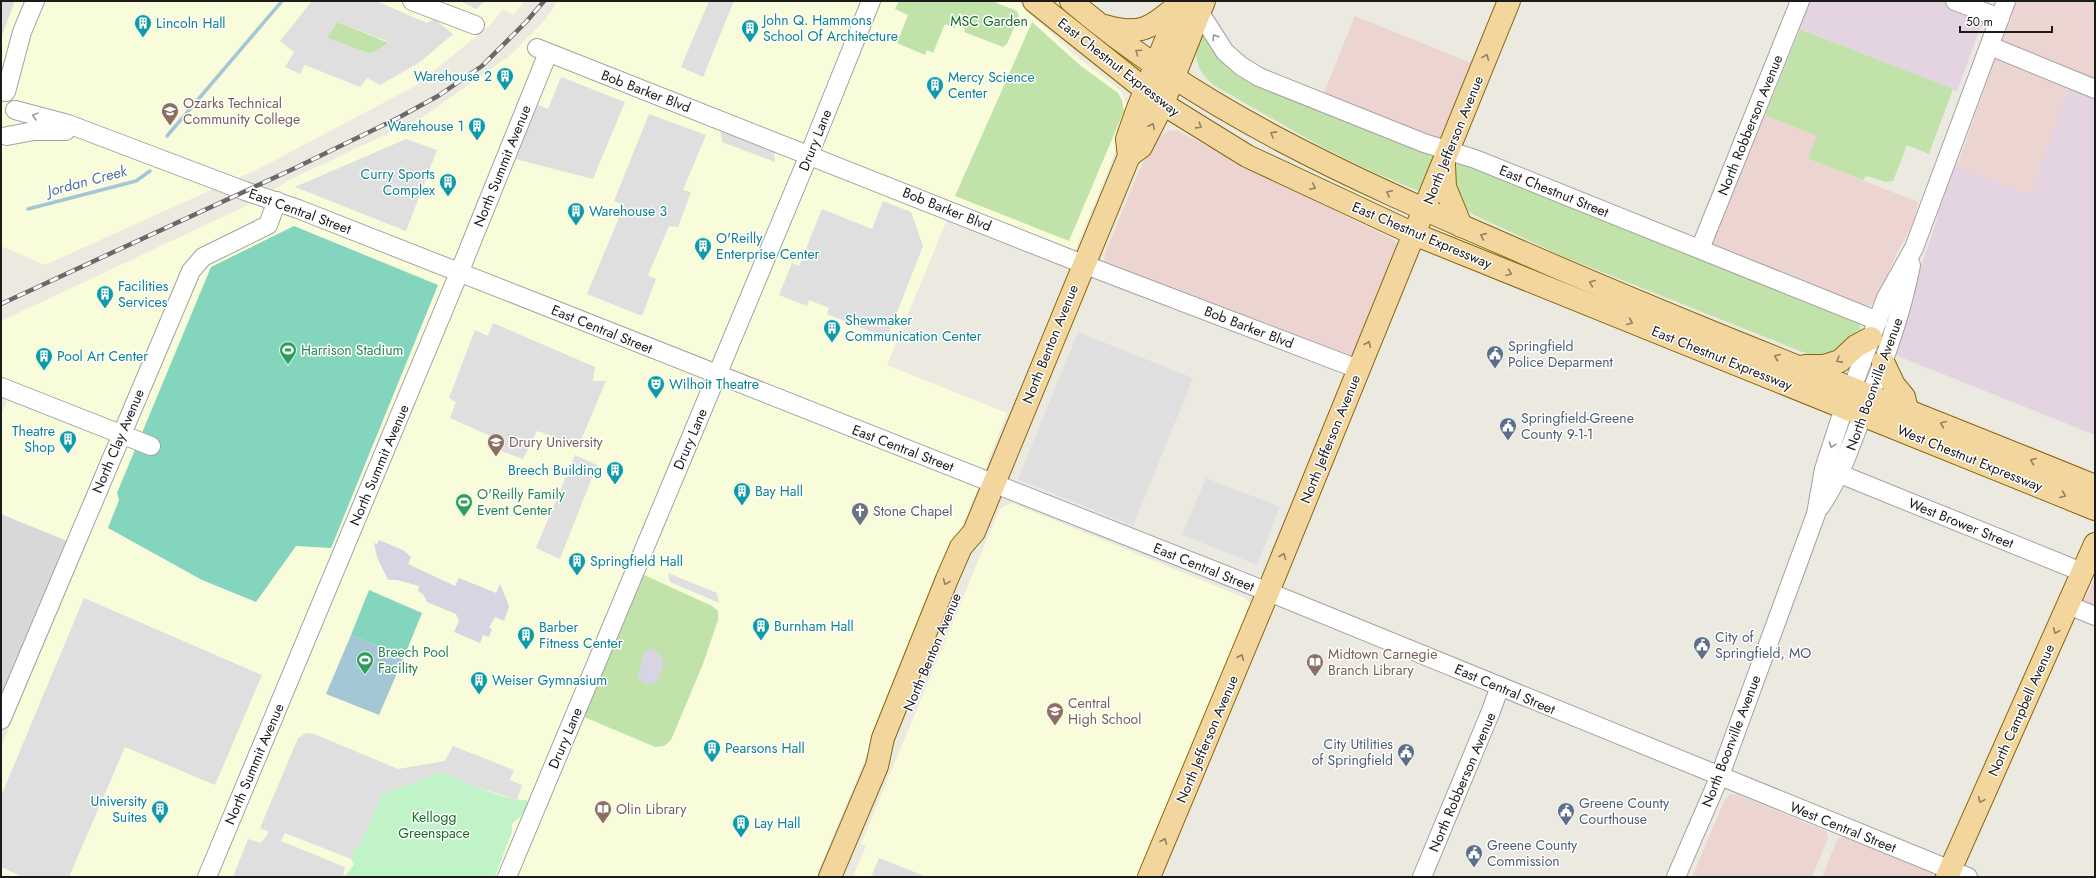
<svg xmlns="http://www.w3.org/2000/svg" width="2096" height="878" font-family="Jost,sans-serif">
	<rect width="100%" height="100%" fill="#ece9e1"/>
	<path fill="#d9d8d8" d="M1,514L69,542L1,704Z"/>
	<g fill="#ecd4d1">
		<path d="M2014,1H2095V79L2004,44L2001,37L2004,27L2009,25L2012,17L2011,11Z"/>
		<path d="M1355,16L1474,64L1442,141L1323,95Z"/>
		<path d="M1996,58L2069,86L2030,195L1953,166L1959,160L1990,73L1992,60Z"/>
		<path d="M1760,113L1818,136L1808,159L1918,202L1914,221L1897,253L1875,304L1864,306L1714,247L1711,243Z"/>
		<path d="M1176,130L1268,178L1394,240L1397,244L1396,249L1355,353L1351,357L1104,263L1105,253L1139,171L1155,140L1169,131Z"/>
		<path d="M2095,579V610L2082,605Z"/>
		<path d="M1731,794L1738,795L1826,831L1828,838L1812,877H1692L1725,799Z"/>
		<path d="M1843,836L1933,873L1937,877H1822L1837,840Z"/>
	</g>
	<g fill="#e4d3e0">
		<path d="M1807,1H1943L1983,16L1987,21L1986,24L1980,28L1957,91L1796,27Z"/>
		<path d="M2069,86L2095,97V435L1895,355L1919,272L1937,220L1938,209L1953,166L2030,195Z"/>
	</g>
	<g fill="#f9fcda">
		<path d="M1,1H525L513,15L503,9L489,26L417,85L262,167L45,265L1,246Z"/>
		<path d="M558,1H1017L1071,52L1121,91L1128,107L1111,163L1075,251L954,203L887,365L1007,413L974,498L816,877H1V747L85,548L1,514V415L9,396L1,392V321L250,204L291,179L421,118L512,54L545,20Z"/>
		<path d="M1012,503L1245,598L1250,604L1138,877H853L866,846L861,844L998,513L1002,507Z"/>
	</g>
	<g fill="#c1e3aa">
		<path d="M899,1H992L1017,11L1019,16L1007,44L1003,47L964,32L965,29L957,25L955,28L945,24L933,53L927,50L925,55L897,43L908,15L895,9Z"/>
		<path d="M337,22L389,43L370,54L327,38Z"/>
		<path d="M1032,22L1081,66L1118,93L1122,100L1124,111L1069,241L955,196Z"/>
		<path d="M1800,29L1953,89L1929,154L1907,145L1893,181L1885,182L1867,176L1863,180L1808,159L1817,136L1765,115Z"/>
		<path d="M1200,31L1254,85L1431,154L1434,156L1421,192L1373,172L1322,147L1215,86C1195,71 1193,55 1200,31Z"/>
		<path d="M1462,160L1859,324L1861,330L1858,335L1834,357L1810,355L1562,256L1472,214C1457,203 1447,178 1458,161Z"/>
		<path d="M642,574L712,606L718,611V620L703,664L671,740L664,746L655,747L584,717Z"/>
	</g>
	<path fill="#c0f4c8" d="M443,772C463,782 506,801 527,800L530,808L512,824V832L495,877H344L354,865L351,859L355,848L360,845L381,794L418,775Z"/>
	<g fill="#84d5bd">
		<path d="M294,226L438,285L331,548L296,546L256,602L202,580L108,528L119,500L117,493L211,267Z"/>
		<path d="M369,590L422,613L404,657L351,635Z"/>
	</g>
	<g fill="#dfdfdf" fill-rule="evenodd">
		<path d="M1,1H15L1,38Z"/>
		<path d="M312,1H376L427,23L434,19L453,34L420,62L380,85L367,78L360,87L305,65L300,74L285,67L294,52L280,41ZM337,22L389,42V43L370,54L327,38Z"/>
		<path d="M460,1H485L476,9Z"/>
		<path d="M709,1H734L703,77L681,67Z"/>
		<path d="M561,77L625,102L593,179L515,159L537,104L548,109Z"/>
		<path d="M649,114L706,135L683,190L691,192L678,227L669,226L648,275L656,279L642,316L587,294L624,206L614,201Z"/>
		<path d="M720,128L774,149L775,162L722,142Z"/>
		<path d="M406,139L437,150L406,231L295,187Z"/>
		<path d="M883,201L911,212L923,246L887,338L827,314L829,308L809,300L807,306L779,295L792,263L799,266L822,209L872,229Z"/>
		<path d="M493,323L595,367L593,381H606L579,445L537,431L523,459L501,451L504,442L450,418L456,402L449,398L475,330L488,336Z"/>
		<path d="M1078,332L1193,378L1133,526L1018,479Z"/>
		<path d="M575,455L597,465L560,559L536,548Z"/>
		<path d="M1206,478L1280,507L1257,565L1182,535Z"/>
		<path d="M668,573L717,593L719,603L670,582Z"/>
		<path d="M84,598L262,675L215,785L125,747L69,877H23L1,867V796Z"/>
		<path d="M306,733L314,734L398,769L445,761L453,746L514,770L510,780L522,785L517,800L470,785L443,772L382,794L360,845L355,848L351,859L285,833L281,841L345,867L343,877H233L248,839L261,843L269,832L260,828L298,738Z"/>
		<path d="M879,858L927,877H871Z"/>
	</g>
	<g fill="#d6d5e1">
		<path d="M379,540L403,550L411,557L408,564L455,586L459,578L496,593L500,584L509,606L504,621L495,617L489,628L492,629L489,637L483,635L480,643L454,632L459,621L456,614L427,602L423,594L418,591L419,586L397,580H388L377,557L374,543L377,544Z"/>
		<path d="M652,649L661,656L664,664L659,677L653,685L644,683L637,677L645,651Z"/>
	</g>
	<path fill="#a4c7d6" d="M351,635L404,657L379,715L326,694Z"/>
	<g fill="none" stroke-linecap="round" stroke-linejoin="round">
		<g stroke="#a4c7d6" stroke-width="3.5">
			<path d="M167,136L282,1"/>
			<path d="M28,209L136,181L150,171"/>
		</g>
		<g stroke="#a2a2a2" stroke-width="20">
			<g id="minor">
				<path d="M412,1L475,25"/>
				<path d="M1955,1L2000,18"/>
				<path d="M1200,13L1225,52L1241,66L1259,77L1424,143L1475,159L1878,321"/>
				<path d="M1990,46L2095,89"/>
				<path d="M537,48L1083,264L1358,369"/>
				<path d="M6,92L22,32L35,1"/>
				<path d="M15,110L68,124L245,191L298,209C626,338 955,466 1281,597C1510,690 1738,785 1968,877"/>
				<path d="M7,136L34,131H66"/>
				<path d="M1700,249L1800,1"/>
				<path d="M1,387L151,446"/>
				<path d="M1840,474L2082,572"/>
				<path d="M1820,507C1840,478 1851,446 1863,413C1883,364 1901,317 1911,265"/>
				<path d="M2068,605L2095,616"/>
				<path d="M1,720L191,271L203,257L268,225L277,201"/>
				<path d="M207,877L459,273L548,53"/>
				<path d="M507,877L809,155L871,1"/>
				<path d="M1422,877L1491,711L1500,686"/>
				<path d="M1676,877L1719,778L1816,514L1824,469L1839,423L1886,298L1914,248L2006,1"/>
			</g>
		</g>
		<g stroke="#86670c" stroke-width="24">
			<g id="major">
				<path d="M1034,1L1163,104L1247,156L1414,234L2095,509"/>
				<path d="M1071,1C1198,110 1355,180 1508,246C1701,331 1899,406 2095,486"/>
				<path d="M1105,26C1140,37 1153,27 1179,4"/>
				<path d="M1129,156L1141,147L1163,104L1204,1"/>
				<path d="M1444,165L1445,187L1461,226"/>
				<path d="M1883,362L1894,385L1904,397L1907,410"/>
				<path d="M1805,366H1824L1840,361L1856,346L1871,338"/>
				<path d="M830,877L877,766L883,738L947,579L961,547L974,532L1129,156L1127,139L1138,108L1182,1"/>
				<path d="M1149,877L1268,592L1509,1"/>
				<path d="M1947,877L2095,544"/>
			</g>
		</g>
		<use href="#minor" stroke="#fff" stroke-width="18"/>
		<use href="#major" stroke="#f3d69e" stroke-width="22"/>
		<g stroke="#696969" stroke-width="4.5">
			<path id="rail" d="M1,304L291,170L396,119L438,96L482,66L526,22L544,1"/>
		</g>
		<use href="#rail" stroke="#fff" stroke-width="3" stroke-dasharray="9" stroke-linecap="butt"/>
	</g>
	<defs><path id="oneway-chevron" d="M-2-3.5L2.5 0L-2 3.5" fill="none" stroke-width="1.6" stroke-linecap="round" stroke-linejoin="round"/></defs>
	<g stroke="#989898">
		<use href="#oneway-chevron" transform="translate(1215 37) rotate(-122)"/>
		<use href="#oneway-chevron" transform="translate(35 116) rotate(-165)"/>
		<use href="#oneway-chevron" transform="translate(1832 445) rotate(108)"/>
	</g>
	<g stroke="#928263">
		<use href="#oneway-chevron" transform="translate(1138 52) rotate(-145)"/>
		<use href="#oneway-chevron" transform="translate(1486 57) rotate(-68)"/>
		<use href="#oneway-chevron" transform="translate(1152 126) rotate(-63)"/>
		<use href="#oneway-chevron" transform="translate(1199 126) rotate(32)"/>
		<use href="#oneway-chevron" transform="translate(1273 134) rotate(-151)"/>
		<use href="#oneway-chevron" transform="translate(1313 187) rotate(25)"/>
		<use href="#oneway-chevron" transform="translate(1389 193) rotate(-155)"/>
		<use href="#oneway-chevron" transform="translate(1483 236) rotate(-156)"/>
		<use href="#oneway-chevron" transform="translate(1509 273) rotate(22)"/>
		<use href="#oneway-chevron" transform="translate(1592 283) rotate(-158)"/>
		<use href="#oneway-chevron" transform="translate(1630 322) rotate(22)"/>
		<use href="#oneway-chevron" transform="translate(1368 344) rotate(-67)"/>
		<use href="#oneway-chevron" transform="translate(1777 357) rotate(-158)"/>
		<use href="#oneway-chevron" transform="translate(1839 360) rotate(151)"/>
		<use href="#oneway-chevron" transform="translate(1943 424) rotate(-158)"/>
		<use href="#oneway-chevron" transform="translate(2033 461) rotate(-158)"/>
		<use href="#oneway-chevron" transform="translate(2063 495) rotate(22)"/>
		<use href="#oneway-chevron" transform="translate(1283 556) rotate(-68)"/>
		<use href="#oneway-chevron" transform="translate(946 582) rotate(112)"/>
		<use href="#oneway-chevron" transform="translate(2056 631) rotate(114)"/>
		<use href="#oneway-chevron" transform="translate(1241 657) rotate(-67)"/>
		<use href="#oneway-chevron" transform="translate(1981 800) rotate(114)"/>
		<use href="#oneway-chevron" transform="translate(1164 841) rotate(-67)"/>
	</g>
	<defs>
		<g id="building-pin" transform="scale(0.9)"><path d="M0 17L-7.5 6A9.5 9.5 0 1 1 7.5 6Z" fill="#0f9aa8" stroke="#fff"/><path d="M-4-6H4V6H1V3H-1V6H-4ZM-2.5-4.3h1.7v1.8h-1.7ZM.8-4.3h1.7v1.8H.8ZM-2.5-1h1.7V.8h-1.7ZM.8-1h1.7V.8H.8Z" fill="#fff"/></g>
		<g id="university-pin" transform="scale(0.9)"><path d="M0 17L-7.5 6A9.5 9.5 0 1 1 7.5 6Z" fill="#8d6e63" stroke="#fff"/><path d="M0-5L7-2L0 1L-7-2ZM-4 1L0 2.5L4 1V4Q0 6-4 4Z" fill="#fff"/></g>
		<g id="stadium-pin" transform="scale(0.9)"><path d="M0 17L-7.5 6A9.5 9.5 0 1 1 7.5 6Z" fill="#2e9e5b" stroke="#fff"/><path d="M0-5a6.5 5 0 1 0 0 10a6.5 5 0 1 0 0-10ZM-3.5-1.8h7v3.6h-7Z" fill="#fff"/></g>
		<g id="civic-pin" transform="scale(0.9)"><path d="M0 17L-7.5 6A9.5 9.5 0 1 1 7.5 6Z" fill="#5c6f8a" stroke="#fff"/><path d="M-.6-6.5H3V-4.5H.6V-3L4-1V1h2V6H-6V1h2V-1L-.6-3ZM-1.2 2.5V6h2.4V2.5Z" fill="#fff"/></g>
		<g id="theatre-pin" transform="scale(0.9)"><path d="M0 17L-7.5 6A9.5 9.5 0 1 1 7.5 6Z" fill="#0f9aa8" stroke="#fff"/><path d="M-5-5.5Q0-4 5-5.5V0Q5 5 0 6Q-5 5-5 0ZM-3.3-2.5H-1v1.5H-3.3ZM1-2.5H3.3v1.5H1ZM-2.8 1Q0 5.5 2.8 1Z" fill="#fff"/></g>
		<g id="church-pin" transform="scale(0.9)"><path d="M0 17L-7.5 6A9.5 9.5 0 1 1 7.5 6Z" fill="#6b7280" stroke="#fff"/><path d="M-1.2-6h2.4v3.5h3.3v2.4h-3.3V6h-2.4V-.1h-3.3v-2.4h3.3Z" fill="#fff"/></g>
		<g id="library-pin" transform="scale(0.9)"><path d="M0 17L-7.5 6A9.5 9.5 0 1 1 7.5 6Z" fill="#8d6e63" stroke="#fff"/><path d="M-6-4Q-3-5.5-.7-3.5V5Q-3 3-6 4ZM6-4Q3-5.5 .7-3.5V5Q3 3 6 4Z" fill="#fff"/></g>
		<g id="school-pin" transform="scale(0.9)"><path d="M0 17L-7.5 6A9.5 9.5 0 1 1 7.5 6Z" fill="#8d6e63" stroke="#fff"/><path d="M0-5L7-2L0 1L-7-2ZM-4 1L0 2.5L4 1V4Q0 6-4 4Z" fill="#fff"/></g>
	</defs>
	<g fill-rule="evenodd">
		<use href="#building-pin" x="143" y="23"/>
		<use href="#building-pin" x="750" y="28"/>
		<use href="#building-pin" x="505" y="76"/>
		<use href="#building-pin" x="935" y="85"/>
		<use href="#university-pin" x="170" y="111"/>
		<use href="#building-pin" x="477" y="126"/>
		<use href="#building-pin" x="448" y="182"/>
		<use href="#building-pin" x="576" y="211"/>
		<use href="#building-pin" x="703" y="246"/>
		<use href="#building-pin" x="105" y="294"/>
		<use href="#building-pin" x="832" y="328"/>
		<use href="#stadium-pin" x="288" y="350"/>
		<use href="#civic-pin" x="1495" y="354"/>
		<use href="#building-pin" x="44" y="356"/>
		<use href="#theatre-pin" x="656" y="384"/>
		<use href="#civic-pin" x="1508" y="426"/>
		<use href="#building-pin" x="68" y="439"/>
		<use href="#university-pin" x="496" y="442"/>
		<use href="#building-pin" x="615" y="470"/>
		<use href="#building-pin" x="742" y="491"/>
		<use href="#stadium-pin" x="464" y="502"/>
		<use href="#church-pin" x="860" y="511"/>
		<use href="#building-pin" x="577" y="561"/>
		<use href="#building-pin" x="761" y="626"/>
		<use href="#building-pin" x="526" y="635"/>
		<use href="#civic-pin" x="1702" y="645"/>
		<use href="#stadium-pin" x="365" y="660"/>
		<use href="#library-pin" x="1315" y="662"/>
		<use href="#building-pin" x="479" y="680"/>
		<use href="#school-pin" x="1055" y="711"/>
		<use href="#building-pin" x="712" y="748"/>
		<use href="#civic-pin" x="1406" y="752"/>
		<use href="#building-pin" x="160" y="809"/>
		<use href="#library-pin" x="603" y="809"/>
		<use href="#civic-pin" x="1566" y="811"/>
		<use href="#building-pin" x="741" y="823"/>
		<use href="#civic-pin" x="1474" y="853"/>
	</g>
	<g text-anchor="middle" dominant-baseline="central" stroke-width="3" stroke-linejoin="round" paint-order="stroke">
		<g font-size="14" fill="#0d838f" stroke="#fff" text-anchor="start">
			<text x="763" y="20">John Q. Hammons<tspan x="763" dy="16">School Of Architecture</tspan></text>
			<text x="156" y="23">Lincoln Hall</text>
			<text x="492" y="76" text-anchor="end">Warehouse 2</text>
			<text x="948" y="77">Mercy Science<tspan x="948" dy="16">Center</tspan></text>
			<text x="464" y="126" text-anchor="end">Warehouse 1</text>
			<text x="435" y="174" text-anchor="end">Curry Sports<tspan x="435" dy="16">Complex</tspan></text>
			<text x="589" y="211">Warehouse 3</text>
			<text x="716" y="238">O'Reilly<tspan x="716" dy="16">Enterprise Center</tspan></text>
			<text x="118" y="286">Facilities<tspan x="118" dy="16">Services</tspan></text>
			<text x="845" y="320">Shewmaker<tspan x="845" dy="16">Communication Center</tspan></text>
			<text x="57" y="356">Pool Art Center</text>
			<text x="669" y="384">Wilhoit Theatre</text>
			<text x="55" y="431" text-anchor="end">Theatre<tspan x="55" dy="16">Shop</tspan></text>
			<text x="602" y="470" text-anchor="end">Breech Building</text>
			<text x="755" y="491">Bay Hall</text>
			<text x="590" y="561">Springfield Hall</text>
			<text x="774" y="626">Burnham Hall</text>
			<text x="539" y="627">Barber<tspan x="539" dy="16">Fitness Center</tspan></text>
			<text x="492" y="680">Weiser Gymnasium</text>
			<text x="725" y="748">Pearsons Hall</text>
			<text x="147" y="801" text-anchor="end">University<tspan x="147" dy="16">Suites</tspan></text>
			<text x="754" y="823">Lay Hall</text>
		</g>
		<g font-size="14" fill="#136e23" stroke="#fff">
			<text x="989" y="21">MSC Garden</text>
			<text x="434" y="817">Kellogg<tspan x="434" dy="16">Greenspace</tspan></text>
		</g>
		<g font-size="14" fill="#1b1b1b" stroke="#fff">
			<text transform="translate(1119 67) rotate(38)">East Chestnut Expressway</text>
			<text transform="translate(646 91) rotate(21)">Bob Barker Blvd</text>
			<text transform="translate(1750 125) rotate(-68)">North Robberson Avenue</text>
			<text transform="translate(815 140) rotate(-68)">Drury Lane</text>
			<text transform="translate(1453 140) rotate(-68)">North Jefferson Avenue</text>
			<text transform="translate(502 166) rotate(-68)">North Summit Avenue</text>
			<text transform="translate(1554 191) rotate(22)">East Chestnut Street</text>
			<text transform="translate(947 209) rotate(22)">Bob Barker Blvd</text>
			<text transform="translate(300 211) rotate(20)">East Central Street</text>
			<text transform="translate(1422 235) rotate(23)">East Chestnut Expressway</text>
			<text transform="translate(1249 327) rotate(21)">Bob Barker Blvd</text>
			<text transform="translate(602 329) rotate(22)">East Central Street</text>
			<text transform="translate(1050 344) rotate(-68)">North Benton Avenue</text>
			<text transform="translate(1722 358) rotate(22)">East Chestnut Expressway</text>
			<text transform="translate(1874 384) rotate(-70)">North Boonville Avenue</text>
			<text transform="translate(690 439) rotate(-67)">Drury Lane</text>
			<text transform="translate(1330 439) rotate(-68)">North Jefferson Avenue</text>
			<text transform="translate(118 441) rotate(-67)">North Clay Avenue</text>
			<text transform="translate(903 448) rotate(21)">East Central Street</text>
			<text transform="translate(1970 458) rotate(22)">West Chestnut Expressway</text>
			<text transform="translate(379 465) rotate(-67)">North Summit Avenue</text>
			<text transform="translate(1961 523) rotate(22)">West Brower Street</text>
			<text transform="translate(1204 567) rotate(22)">East Central Street</text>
			<text transform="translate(932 652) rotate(-67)">North Benton Avenue</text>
			<text transform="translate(1505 689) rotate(23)">East Central Street</text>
			<text transform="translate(2021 710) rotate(-66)">North Campbell Avenue</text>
			<text transform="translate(565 738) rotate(-67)">Drury Lane</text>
			<text transform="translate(1207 739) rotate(-67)">North Jefferson Avenue</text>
			<text transform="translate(1731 741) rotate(-69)">North Boonville Avenue</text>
			<text transform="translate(254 764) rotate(-67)">North Summit Avenue</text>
			<text transform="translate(1462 782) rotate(-67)">North Robberson Avenue</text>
			<text transform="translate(1843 827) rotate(22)">West Central Street</text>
		</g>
		<g font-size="14" fill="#785e54" stroke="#fff" text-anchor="start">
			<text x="183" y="103">Ozarks Technical<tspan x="183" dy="16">Community College</tspan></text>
			<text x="509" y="442">Drury University</text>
			<text x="1328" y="654">Midtown Carnegie<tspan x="1328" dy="16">Branch Library</tspan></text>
			<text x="1068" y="703">Central<tspan x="1068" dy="16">High School</tspan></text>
			<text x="616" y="809">Olin Library</text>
		</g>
		<g font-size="14" fill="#4e5e75" stroke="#fff" text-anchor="start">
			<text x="1508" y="346">Springfield<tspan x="1508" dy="16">Police Deparment</tspan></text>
			<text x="1521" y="418">Springfield-Greene<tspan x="1521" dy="16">County 9-1-1</tspan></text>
			<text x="1715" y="637">City of<tspan x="1715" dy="16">Springfield, MO</tspan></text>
			<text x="1393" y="744" text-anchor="end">City Utilities<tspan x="1393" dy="16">of Springfield</tspan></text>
			<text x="1579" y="803">Greene County<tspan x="1579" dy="16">Courthouse</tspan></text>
			<text x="1487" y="845">Greene County<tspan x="1487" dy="16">Commission</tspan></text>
		</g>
		<g font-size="14" fill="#27864d" stroke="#fff" text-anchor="start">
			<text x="301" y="350">Harrison Stadium</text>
			<text x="477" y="494">O'Reilly Family<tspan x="477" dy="16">Event Center</tspan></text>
			<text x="378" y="652">Breech Pool<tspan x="378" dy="16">Facility</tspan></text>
		</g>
		<g font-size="14" fill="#5b616d" stroke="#fff" text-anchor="start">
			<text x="873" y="511">Stone Chapel</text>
		</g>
		<g font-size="15" font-style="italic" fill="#5072a1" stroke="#fff">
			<text transform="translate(87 181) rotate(-15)">Jordan Creek</text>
		</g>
	</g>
	<rect width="2096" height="878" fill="none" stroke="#1b1b1b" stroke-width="4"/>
	<path d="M1960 26v6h92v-6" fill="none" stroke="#1b1b1b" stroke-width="2"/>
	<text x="1966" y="26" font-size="12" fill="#1b1b1b" stroke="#ffffff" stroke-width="3" paint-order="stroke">50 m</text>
</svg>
